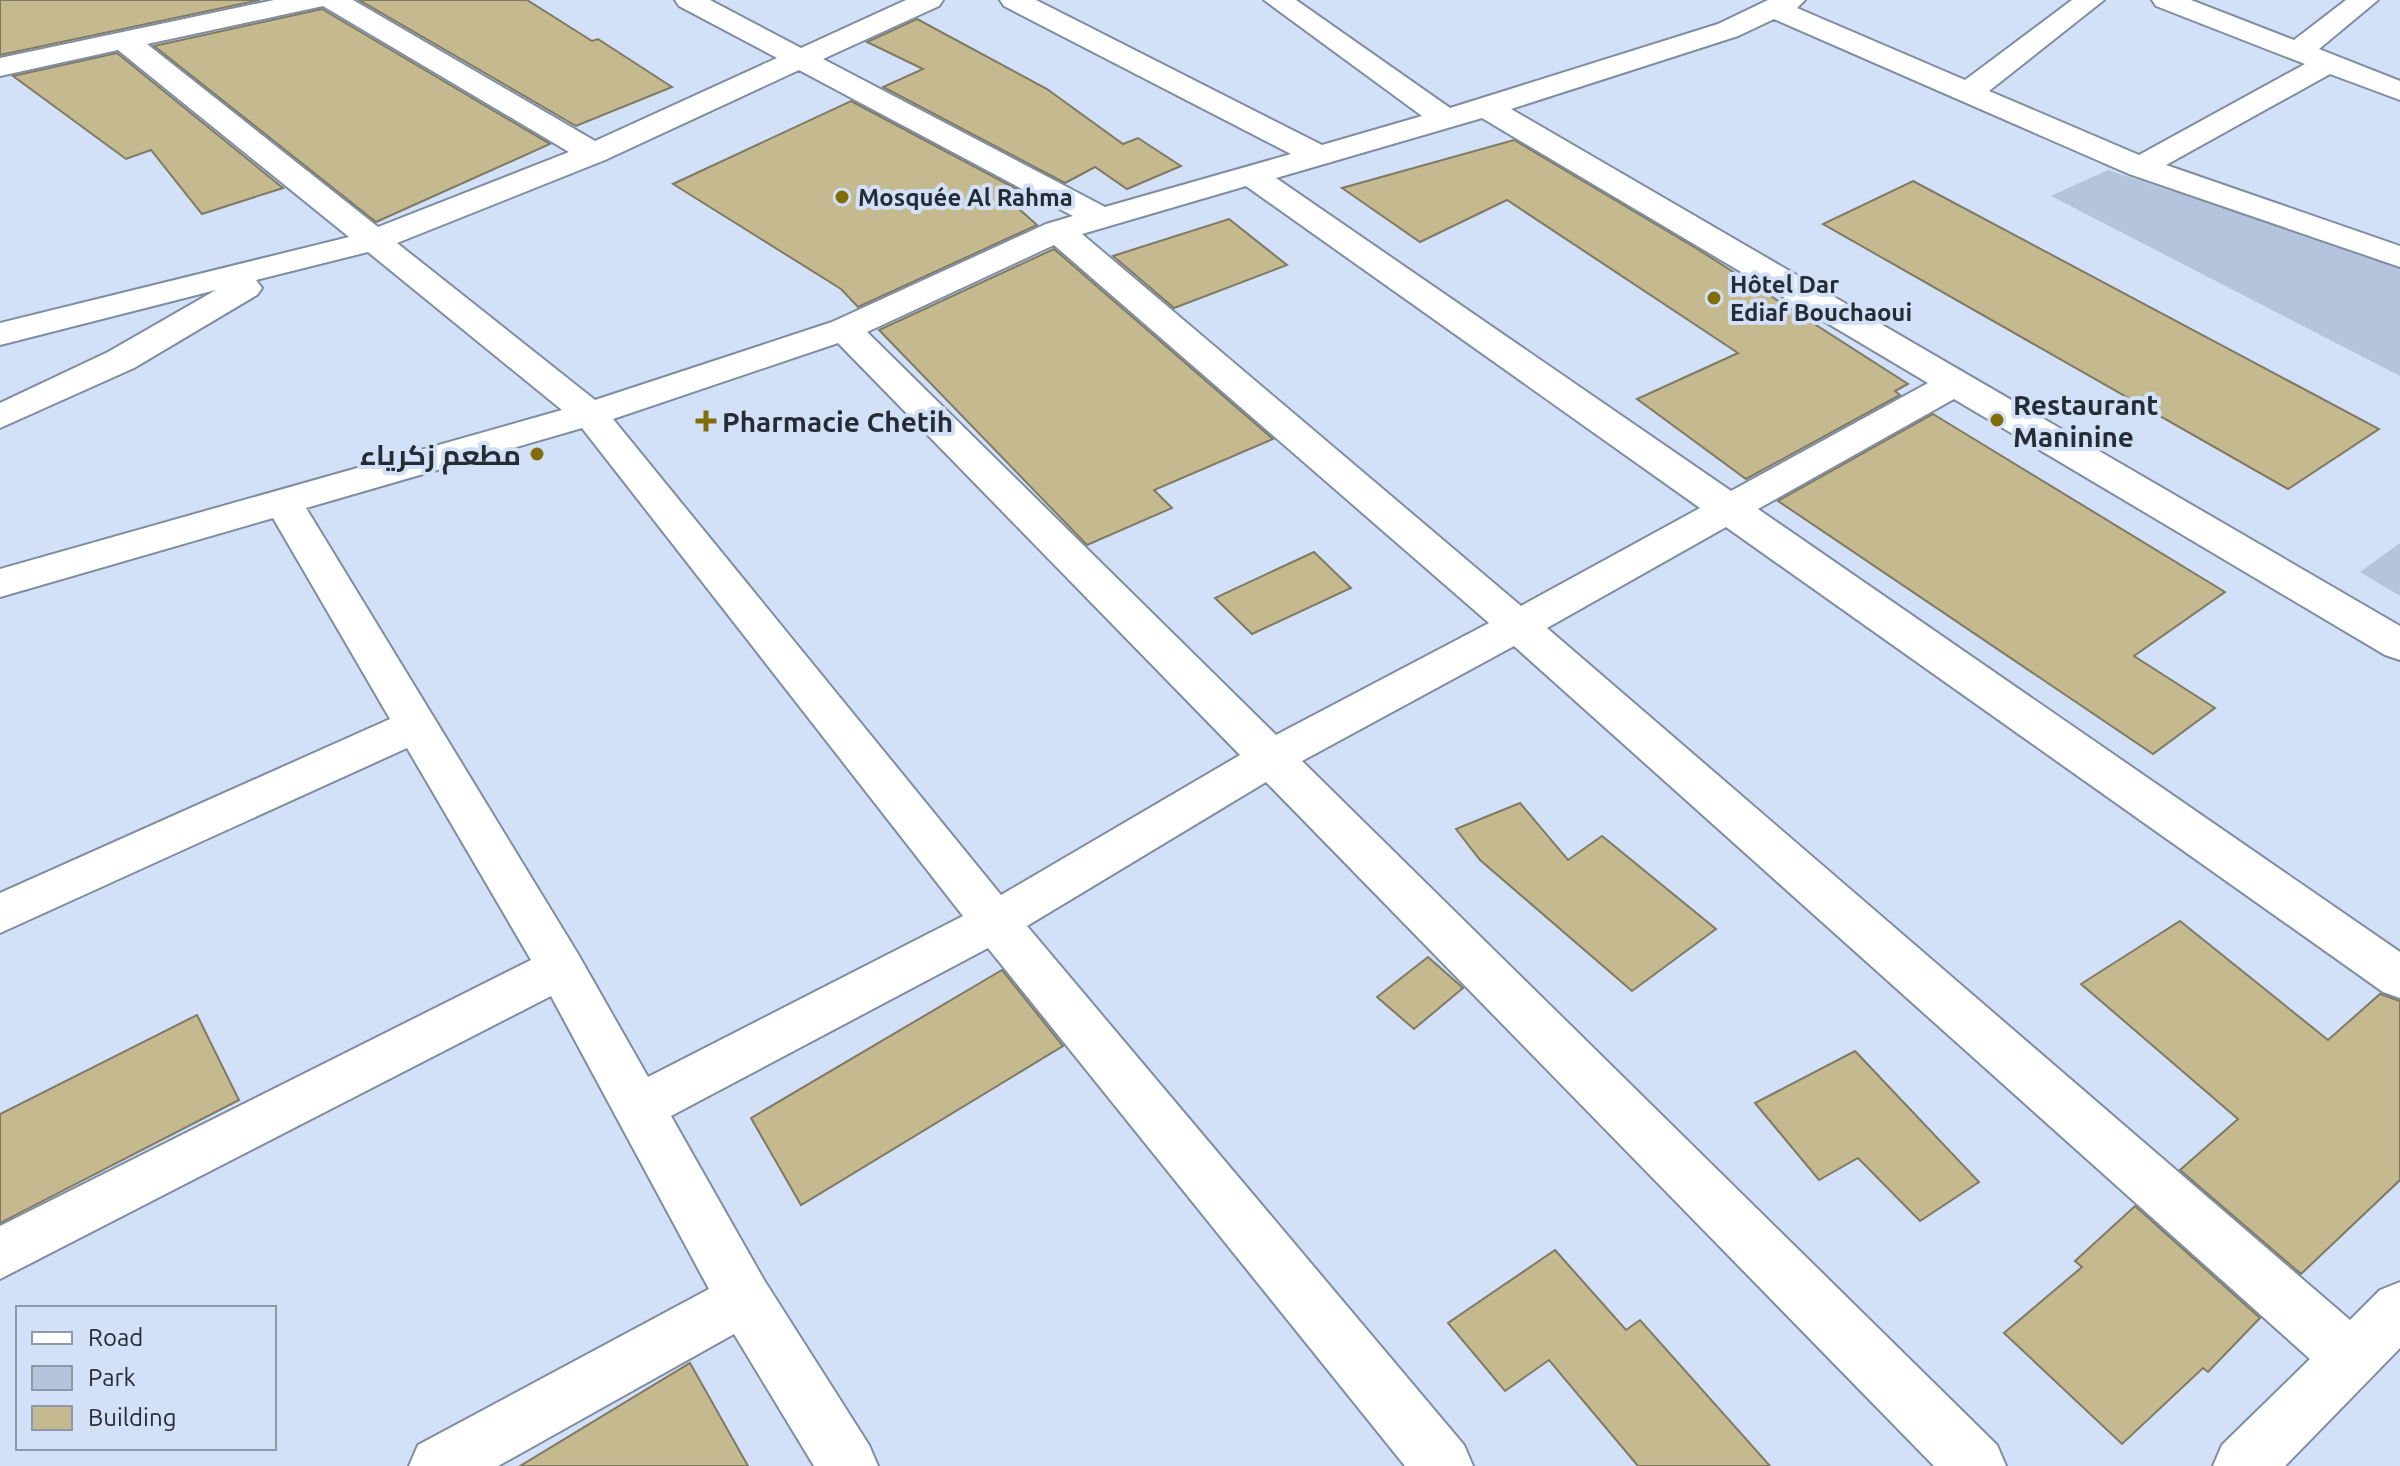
<svg xmlns="http://www.w3.org/2000/svg" width="2400" height="1466" font-family="Ubuntu,Cairo,sans-serif">
	<rect width="100%" height="100%" fill="#d2e1f7"/>
	<g fill="#b3c4dc">
		<path d="M2108,170L2400,267V376L2051,196Z"/>
		<path d="M2400,543V596L2360,572Z"/>
	</g>
	<g fill="#c4b98f" stroke="#807a63" stroke-width="2">
		<path d="M0,0H260L0,55Z"/>
		<path d="M359,0H527L592,41L598,39L672,87L576,126Z"/>
		<path d="M322,9L550,144L376,222L154,46Z"/>
		<path d="M917,19L1047,89L1123,144L1138,138L1181,166L1127,189L1095,167L1065,183L883,87L923,69L867,42Z"/>
		<path d="M117,53L283,188L202,214L151,150L126,159L13,76Z"/>
		<path d="M851,101L1035,199L1018,208L1037,225L858,307L841,289L673,184Z"/>
		<path d="M1514,140L1699,250L1908,384L1895,391L1900,395L1746,479L1637,399L1738,353L1507,200L1420,242L1342,188Z"/>
		<path d="M1913,181L2379,429L2288,489L1823,224Z"/>
		<path d="M1229,219L1287,265L1174,308L1113,256Z"/>
		<path d="M1054,249L1273,439L1154,490L1172,508L1087,545L879,330Z"/>
		<path d="M1933,414L2225,592L2134,656L2215,708L2153,754L1778,501Z"/>
		<path d="M1314,552L1351,588L1252,634L1215,598Z"/>
		<path d="M1520,803L1568,860L1602,836L1716,929L1632,991L1480,860L1456,829Z"/>
		<path d="M2180,921L2328,1040L2380,994L2400,1001V1180L2301,1274L2180,1170L2238,1119L2081,984Z"/>
		<path d="M1428,957L1463,988L1414,1029L1377,997Z"/>
		<path d="M1002,970L1063,1046L801,1205L751,1118Z"/>
		<path d="M197,1015L239,1100L0,1223V1114Z"/>
		<path d="M1855,1051L1979,1182L1920,1221L1858,1158L1819,1180L1755,1103Z"/>
		<path d="M2135,1206L2260,1318L2208,1372L2203,1368L2122,1444L2004,1333L2082,1267L2075,1261Z"/>
		<path d="M1555,1250L1626,1330L1640,1320L1770,1466H1638L1549,1360L1505,1391L1448,1323Z"/>
		<path d="M690,1363L748,1466H520Z"/>
	</g>
	<g fill="none" stroke-linecap="round" stroke-linejoin="round">
		<g stroke="#7f8da1" stroke-width="4">
			<path id="minor" d="M274,0H353L595,141L777,58L679,6L675,0H710L801,48L906,0H943L939,6L823,59L1105,207L1291,154L1004,6L1000,0H1036L1322,145L1422,116L1264,0H1296L1450,108L1718,24L1768,0H1805L1797,8L1965,80L2072,0H2104L1989,91L2139,155L2305,64L2156,6L2152,0H2191L2294,40L2346,0H2378L2319,49L2400,81V100L2330,74L2166,165L2400,246V267L2129,174L1774,19L1738,36L1511,109L2400,626V660L2385,655L1954,399L1758,509L2400,952V998L2383,992L1726,527L1547,628L2350,1320L2380,1290L2400,1282V1348L2285,1466H2213L2222,1445L2310,1359L1514,646L1302,761L1997,1445L2006,1466H1934L1266,782L1027,926L1464,1445L1473,1466H1405L988,948L671,1116L764,1280L869,1445L878,1466H814L734,1334L498,1466H409L418,1445L709,1289L551,996L0,1279V1226L531,960L407,748L0,933V893L390,719L273,518L0,597V569L562,410L368,252L256,280L262,288L257,295L134,368L0,428V403L108,352L216,290L0,345V323L349,237L118,50L0,76V58ZM323,6L569,152L378,227L147,44ZM799,70L1073,216L1046,224L832,322L595,400L397,243L605,160ZM1482,118L1928,383L1731,491L1276,178ZM1246,186L1700,508L1521,606L1082,234ZM1054,245L1489,623L1276,735L867,332ZM838,343L1240,755L1001,895L613,419ZM582,428L963,916L648,1077L578,954L306,508Z"/>
		</g>
		<use href="#minor" fill="#fff" fill-rule="evenodd"/>
	</g>
	<g fill="#836d0a" stroke="#d2e1f7" stroke-width="3">
		<circle cx="842" cy="197" r="8"/>
		<circle cx="1714" cy="298" r="8"/>
		<circle cx="1997" cy="420" r="8"/>
		<path d="M702 409h8v8h8v8h-8v8h-8v-8h-8v-8h8z"/>
		<circle cx="537" cy="454" r="8"/>
	</g>
	<g text-anchor="middle" dominant-baseline="central" stroke-width="8" stroke-linejoin="round" paint-order="stroke">
		<g font-size="24" font-weight="bold" fill="#262c34" stroke="#d2e1f7" text-anchor="start">
			<text x="858" y="197">Mosquée Al Rahma</text>
			<text x="1730" y="284">Hôtel Dar<tspan x="1730" dy="28">Ediaf Bouchaoui</tspan></text>
		</g>
		<g font-size="28" font-weight="bold" fill="#262c34" stroke="#d2e1f7" text-anchor="start">
			<text x="2013" y="404">Restaurant<tspan x="2013" dy="32">Maninine</tspan></text>
			<text x="722" y="421">Pharmacie Chetih</text>
			<text x="521" y="454" text-anchor="end">مطعم زكرياء</text>
		</g>
	</g>
	<rect x="16" y="1306" width="260" height="144" fill="#d2e1f7" stroke="#8d99a9" stroke-width="2"/>
	<rect x="32" y="1332" width="40" height="12" fill="#ffffff" stroke="#8d99a9" stroke-width="2"/>
	<text x="88" y="1346" font-size="24" fill="#262c34">Road</text>
	<rect x="32" y="1366" width="40" height="24" fill="#b3c4dc" stroke="#8d99a9" stroke-width="2"/>
	<text x="88" y="1386" font-size="24" fill="#262c34">Park</text>
	<rect x="32" y="1406" width="40" height="24" fill="#c4b98f" stroke="#8d99a9" stroke-width="2"/>
	<text x="88" y="1426" font-size="24" fill="#262c34">Building</text>
</svg>
